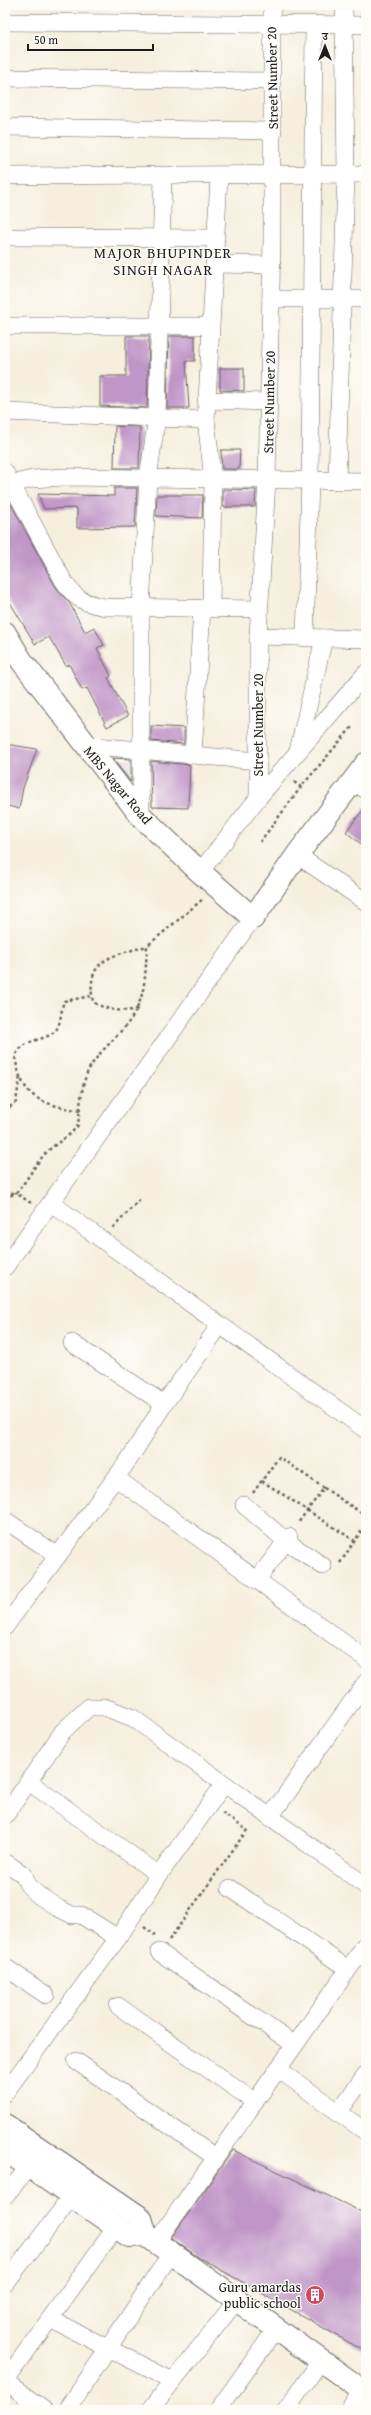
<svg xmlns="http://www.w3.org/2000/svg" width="371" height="2415" font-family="'Gentium Book Plus','Noto Serif Devanagari',serif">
	<rect width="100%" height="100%" fill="#fdfcf7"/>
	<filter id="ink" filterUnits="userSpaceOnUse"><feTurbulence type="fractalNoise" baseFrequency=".025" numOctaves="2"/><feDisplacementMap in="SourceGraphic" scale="8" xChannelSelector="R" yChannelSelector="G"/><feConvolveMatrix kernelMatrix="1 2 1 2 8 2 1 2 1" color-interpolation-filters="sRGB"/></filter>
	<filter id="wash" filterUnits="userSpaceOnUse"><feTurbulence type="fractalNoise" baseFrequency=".012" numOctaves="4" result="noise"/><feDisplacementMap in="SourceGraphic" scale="16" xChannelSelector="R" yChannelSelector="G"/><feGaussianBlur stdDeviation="0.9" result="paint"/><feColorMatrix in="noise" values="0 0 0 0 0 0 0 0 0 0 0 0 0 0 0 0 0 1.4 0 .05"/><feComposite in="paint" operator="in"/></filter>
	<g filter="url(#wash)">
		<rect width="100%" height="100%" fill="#f6efde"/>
		<g id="blocks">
			<g fill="#c095c7">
				<path d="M126,336H149L147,408L100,406V376H126Z"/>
				<path d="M169,336H195V361H186L189,408H167Z"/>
				<path d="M220,368H244V391L220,390Z"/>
				<path d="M115,426L140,427L139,468H114Z"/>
				<path d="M221,450H240L239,469H222Z"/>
				<path d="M114,488H137L135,527L77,528V508L44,509L38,494L114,496Z"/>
				<path d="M223,489L256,490L255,507H223Z"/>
				<path d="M5,493L55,586L70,604L85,632L94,627L104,645L97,648L111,676L108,678L128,716L107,727L87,688L82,690L69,664L66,666L49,637L35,644L5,594Z"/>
				<path d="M157,495H203L202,518L156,516Z"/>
				<path d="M151,726L184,728V744L151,741Z"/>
				<path d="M5,744L37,749L23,788L19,809L5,805Z"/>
				<path d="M112,758L131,759V782Z"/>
				<path d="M151,761L190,765L188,808L152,807Z"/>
				<path d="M366,806V848L346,832Z"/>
				<path d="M233,2150L366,2214V2352L198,2257L171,2238Z"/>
			</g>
		</g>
	</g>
	<g filter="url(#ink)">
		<use href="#blocks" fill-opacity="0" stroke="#686660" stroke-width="1"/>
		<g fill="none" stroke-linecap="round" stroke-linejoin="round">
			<g stroke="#686660" stroke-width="18">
				<g id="minor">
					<path d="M5,22L366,25"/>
					<path d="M5,78L272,81"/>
					<path d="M5,127L273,131"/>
					<path d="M5,176L366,174"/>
					<path d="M5,237L216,238"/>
					<path d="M214,264L272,265"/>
					<path d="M271,299H366"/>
					<path d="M5,326H210"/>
					<path d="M206,400L268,402"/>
					<path d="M5,412L206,420L219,176"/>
					<path d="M206,420L213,479L211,608"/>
					<path d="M5,472L63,580C75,599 83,603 105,607L259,609"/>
					<path d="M337,481L346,174L344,5"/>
					<path d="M11,484L32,479L64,477L366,481"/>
					<path d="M258,636L366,639"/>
					<path d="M305,638L310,480L314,24"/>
					<path d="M85,745L258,761"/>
					<path d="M298,751L324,638"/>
					<path d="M193,755L202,608"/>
					<path d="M353,781L366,790"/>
					<path d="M258,798V636L267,480L272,239V5"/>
					<path d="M141,816V608L148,478L157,417L163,176"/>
					<path d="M297,855L366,902"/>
					<path d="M200,872L258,798L366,673"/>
					<path d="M51,1203L366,1430"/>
					<path d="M5,1267L253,918"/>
					<path d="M72,1343L164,1404"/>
					<path d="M116,1478L366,1659"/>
					<path d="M244,1505L286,1541L323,1566"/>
					<path d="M5,1520L58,1556"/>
					<path d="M257,1580L289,1537"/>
					<path d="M5,1627L128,1461L164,1404L220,1325"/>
					<path d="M29,1782L159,1875"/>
					<path d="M5,1816L63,1731L89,1707H104L133,1718L366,1886"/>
					<path d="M270,1817L366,1682"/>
					<path d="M5,1862L24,1875L28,1885L38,1895L58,1908L72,1915H81L118,1938L159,1875L224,1784"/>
					<path d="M230,1888L348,1969"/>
					<path d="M159,1952L295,2045"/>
					<path d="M5,1967L46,1995"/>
					<path d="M118,2006L255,2102"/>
					<path d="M76,2061L215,2157"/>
					<path d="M278,2069L366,2132"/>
					<path d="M5,2093L118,1938"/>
					<path d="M338,2113L366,2074"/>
					<path d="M5,2196L29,2167"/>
					<path d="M157,2241L366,1944"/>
					<path d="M5,2284L72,2196"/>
					<path d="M50,2319L173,2381"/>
					<path d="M5,2381L116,2227"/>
					<path d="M5,2381L44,2410"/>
					<path d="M67,2410L172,2252"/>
					<path d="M150,2410L237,2300"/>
					<path d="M218,2410L276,2329"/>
					<path d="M286,2410L320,2362"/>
					<path d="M348,2410L362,2391"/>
				</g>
			</g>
			<g stroke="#686660" stroke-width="24">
				<g id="tertiary">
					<path d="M5,633L21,660L141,816L200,872L253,918L297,855L366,764"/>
					<path d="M5,2125L141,2218L146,2235"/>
					<path d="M5,2150L129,2236L146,2235"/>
					<path d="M146,2235L366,2393"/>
				</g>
			</g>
			<g stroke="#686660" stroke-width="2.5" stroke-dasharray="3 3" stroke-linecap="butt">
				<path d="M294,782L301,787L352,727"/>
				<path d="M260,842L301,787"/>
				<path d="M138,1009C121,1012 108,1011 93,1002C85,958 112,956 147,946"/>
				<path d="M5,1111L16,1102L20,1076"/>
				<path d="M80,1111C41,1103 22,1100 15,1056C26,1036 44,1043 56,1030C61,1024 61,1009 64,1001L92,996"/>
				<path d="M5,1193H14"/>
				<path d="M5,1198L16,1193"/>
				<path d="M31,1203L16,1193C28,1180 35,1163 48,1151C58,1141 70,1137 78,1125C80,1108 81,1086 88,1071C96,1055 110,1044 121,1031C146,1005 145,980 147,946L203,899"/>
				<path d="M113,1228L141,1198"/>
				<path d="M262,1481L355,1541"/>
				<path d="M324,1488L366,1516"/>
				<path d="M253,1493L279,1457L324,1488L298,1523"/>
				<path d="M340,1563L366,1524"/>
				<path d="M144,1927L155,1935"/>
				<path d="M169,1940L247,1830L222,1813"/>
			</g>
			<use href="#minor" stroke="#fff" stroke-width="17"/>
			<use href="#tertiary" stroke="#fff" stroke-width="22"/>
		</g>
	</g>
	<defs>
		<g id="building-disc" transform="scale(1)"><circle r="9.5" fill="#d1495b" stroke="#fdfcf7"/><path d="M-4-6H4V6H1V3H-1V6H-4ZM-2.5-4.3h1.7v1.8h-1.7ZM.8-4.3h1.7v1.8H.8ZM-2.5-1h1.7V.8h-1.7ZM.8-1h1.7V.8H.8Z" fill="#fff"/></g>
	</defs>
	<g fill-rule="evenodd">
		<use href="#building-disc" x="315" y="2295"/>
	</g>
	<g text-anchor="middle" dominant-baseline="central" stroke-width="3" stroke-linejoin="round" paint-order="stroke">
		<g font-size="14" fill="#1c1c1c" stroke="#fdfcf7">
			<text transform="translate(272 78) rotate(-91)">Street Number 20</text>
			<text transform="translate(269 402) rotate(-89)">Street Number 20</text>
			<text transform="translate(258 725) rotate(-90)">Street Number 20</text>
			<text transform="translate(118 785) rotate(50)">MBS Nagar Road</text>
		</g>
		<g font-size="14" fill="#1c1c1c" stroke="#fdfcf7" text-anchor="end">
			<text x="301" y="2287">Guru amardas<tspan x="301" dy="16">public school</tspan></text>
		</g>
		<g font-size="15" letter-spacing="1" fill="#1c1c1c" stroke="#fdfcf7">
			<text x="163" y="252">MAJOR BHUPINDER<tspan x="163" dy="17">SINGH NAGAR</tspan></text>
		</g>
	</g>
	<rect width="371" height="2415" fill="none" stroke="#fdfcf7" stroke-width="20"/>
	<g transform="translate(325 46)" stroke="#fdfcf7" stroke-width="3" paint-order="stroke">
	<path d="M0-3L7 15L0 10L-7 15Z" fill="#1c1c1c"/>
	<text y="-6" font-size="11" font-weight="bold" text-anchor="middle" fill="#1c1c1c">उ</text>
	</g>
	<path d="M28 44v6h125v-6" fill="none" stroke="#1c1c1c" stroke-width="2"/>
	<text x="34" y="44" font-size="12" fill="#1c1c1c" stroke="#fdfcf7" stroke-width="3" paint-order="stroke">50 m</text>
</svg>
